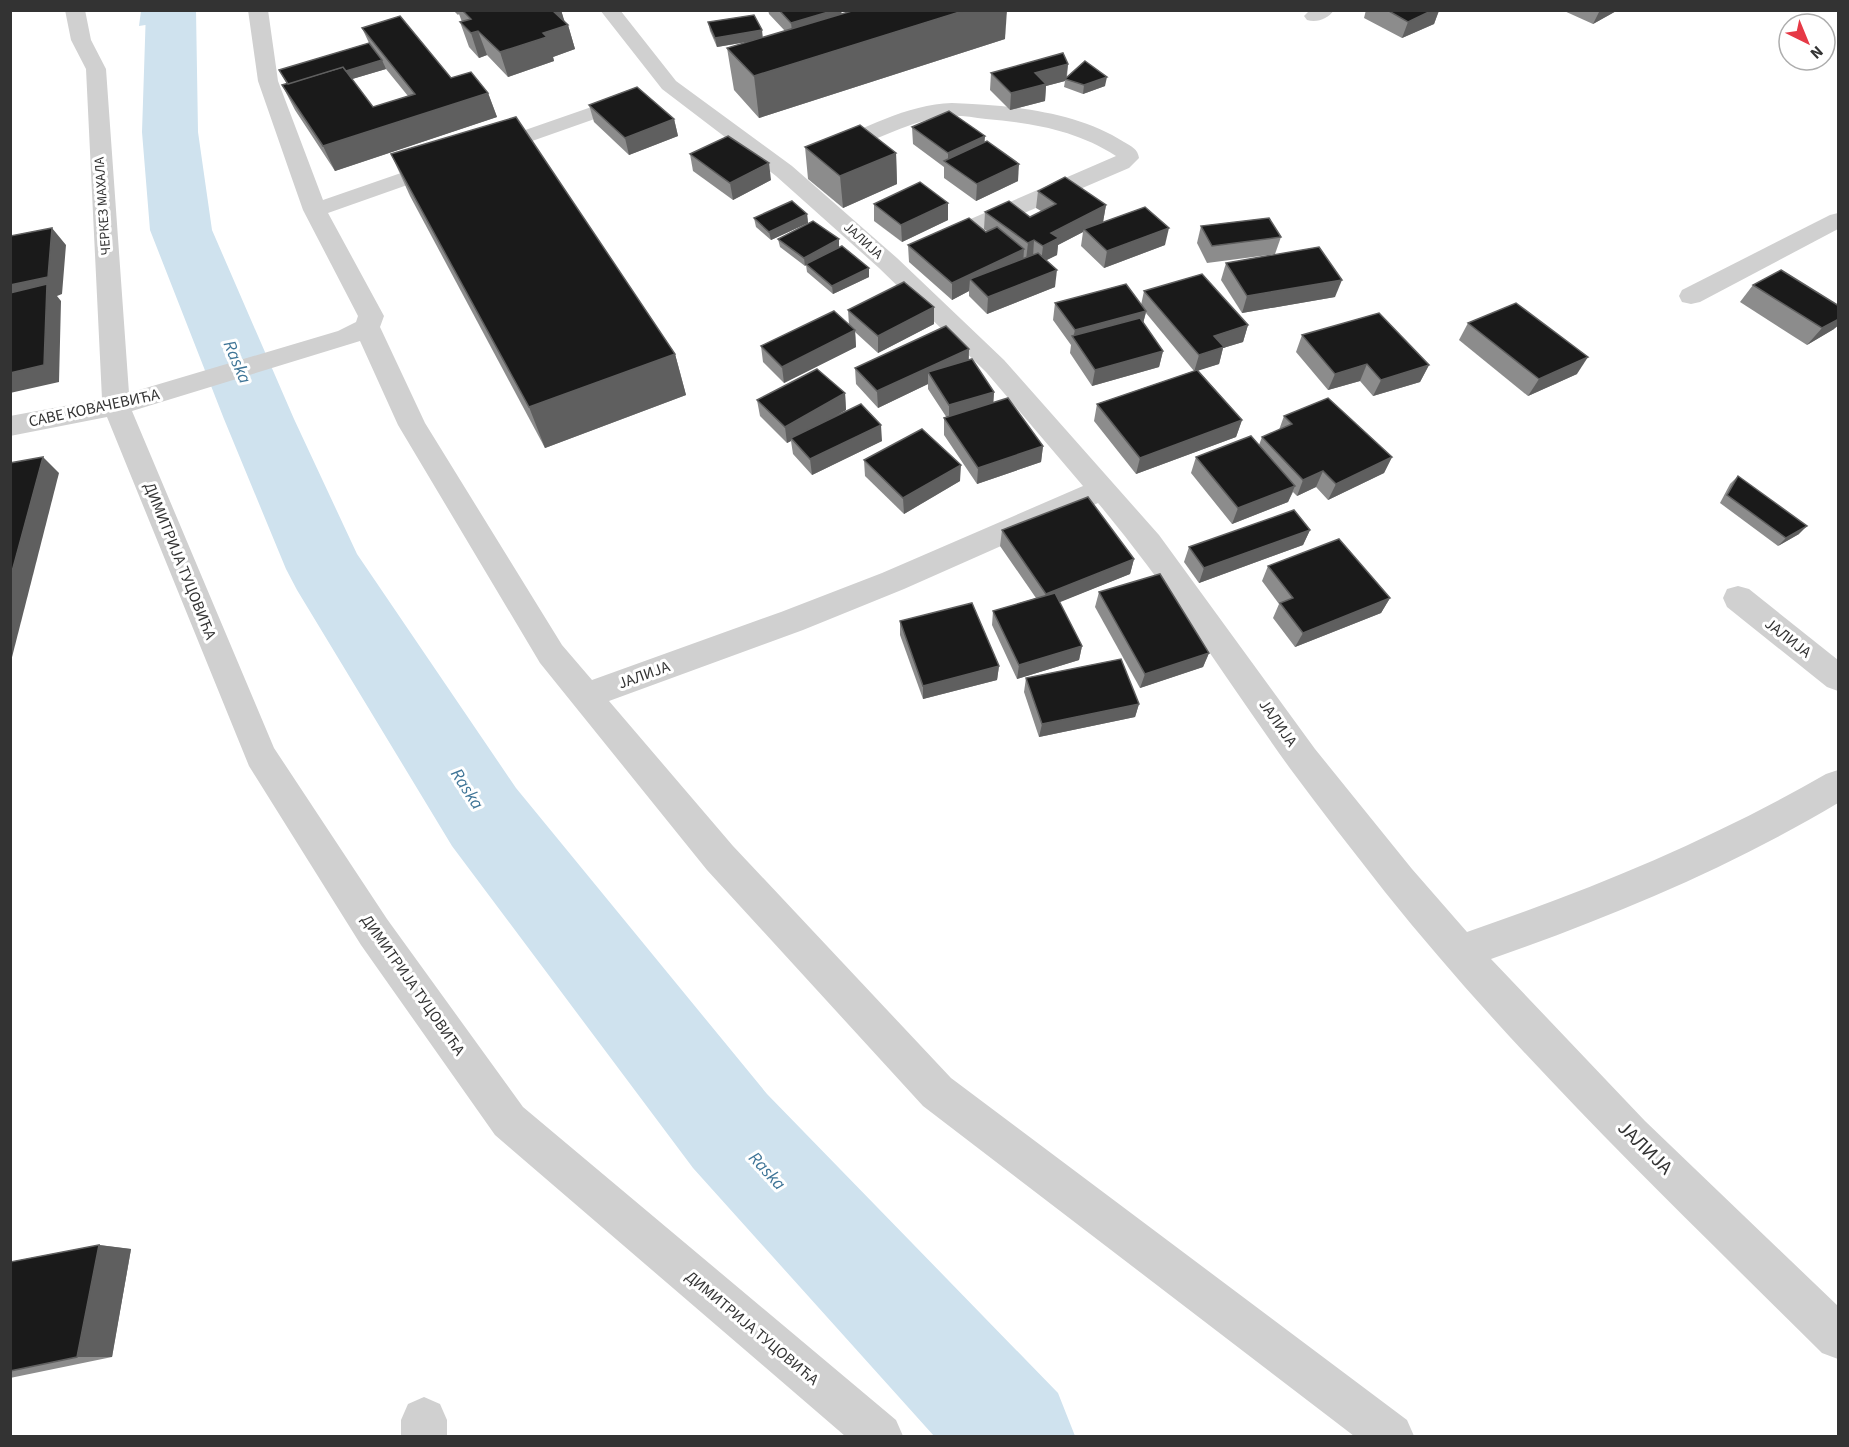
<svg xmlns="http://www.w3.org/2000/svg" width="1849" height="1447" font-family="'Source Sans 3',sans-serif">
	<rect width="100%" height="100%" fill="#fff"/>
	<path fill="#cfe2ee" d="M141,11V10L184,11L183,19L139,26Z"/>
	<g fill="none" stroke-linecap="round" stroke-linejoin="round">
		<path fill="#cfe2ee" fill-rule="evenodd" d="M146,10H196L198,132L212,230L294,419L357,554L516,788L767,1094L1058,1393L1075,1436H934L693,1168L452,846L297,590L286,569L224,419L150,230L142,132Z"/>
		<g fill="#d0d0d0" fill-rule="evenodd">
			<path d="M65,10H85L91,40L106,69L129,393L338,331L356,322L358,316L303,210L290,173L258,81L248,10H268L278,81L323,200L626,95L633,93L640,95L644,99L640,103L328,213L384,316L380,327L425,423L562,645L592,680L781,612L882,573L1083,486L986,372L879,268L776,176L662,89L600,10H620L676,81L792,166L897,258L1004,360L1159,535L1315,749L1412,869L1467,932C1592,889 1711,840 1826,774L1838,770V803C1729,868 1611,917 1491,959L1645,1121L1838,1306V1359L1822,1353C1672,1204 1518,1058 1385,892C1353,851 1320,809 1289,767C1226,679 1168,586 1098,503L904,589L803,630L609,701L733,846L951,1078L1407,1420L1414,1436H1354L923,1106L707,870L540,663L398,425L360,341L132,411L274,748L387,919L523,1107L896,1420L903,1436H845L495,1135L361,945L249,766L107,417L10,436V416L102,399L86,69L71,40Z"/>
			<path d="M1310,10H1334C1328,19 1317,23 1307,20L1304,16Z"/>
			<path d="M952,103C1008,105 1076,111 1124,142C1131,146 1138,149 1139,158L1129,168L945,247L937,249L929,247L925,242L929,237L1116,156C1076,130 1032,123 986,119C970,117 955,114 940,117C904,124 870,142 837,156L829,158L821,156L818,151L821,146C862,130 907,104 952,103Z"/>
			<path d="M1838,213V229L1700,302L1691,304L1682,302L1679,296L1682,290L1830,215Z"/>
			<path d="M1738,586L1749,589L1838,660V691L1827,687L1727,607L1723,598L1727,589Z"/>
			<path d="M424,1397L440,1404L447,1420V1436H401V1420L408,1404Z"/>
		</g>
	</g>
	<g fill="#8c8c8c" fill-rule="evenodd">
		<path d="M453,10H561L564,21L568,25L575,49L553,57L554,61L508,77L487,55L479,58L469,47L460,22H462L459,14L458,15Z"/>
		<path d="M768,10H841L842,14L1005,39L759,118L734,90L727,48L753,41L717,47L710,31L708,22L763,38L785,31L769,14Z"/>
		<path d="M1366,10H1445L1442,12L1439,11L1434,24L1402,38L1364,18Z"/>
		<path d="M1562,10H1618L1593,24Z"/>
		<path d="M362,28L451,78L488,93L497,117L335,171L295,110L282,85L287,84L279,70L369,43ZM386,69L408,96L373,107L352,79Z"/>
		<path d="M1068,64L1067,77L1105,86L1083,94L1064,87L1065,81L1046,86L1045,101L1010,110L990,90L991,73Z"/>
		<path d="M589,105L674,119L678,136L629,155L594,122Z"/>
		<path d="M912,127L984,142L1018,181L976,201L944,178V167L913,144Z"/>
		<path d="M805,147L896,153L897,184L843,208L808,179Z"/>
		<path d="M391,154L675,354L686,395L545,448L410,196Z"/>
		<path d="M690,154L771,180L733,200L693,171Z"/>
		<path d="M1038,191L1106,205L1103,222L1165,245L1104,268L1081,246L1083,232L1058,245L1057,255L1046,260L1055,287L987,314L969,296V291L952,300L909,262L908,245L988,232L984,229L985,212L1030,217L1041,211L1036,208Z"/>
		<path d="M948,203V220L902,242L874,221V204Z"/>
		<path d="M807,214L808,223L771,240L756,227L754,218Z"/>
		<path d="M1201,226L1281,237L1275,254L1207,263L1197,243Z"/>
		<path d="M778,239H839V248L869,277L833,294L807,272L806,265L805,266L780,247Z"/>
		<path d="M1226,263L1335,297L1242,313L1221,280Z"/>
		<path d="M1753,285L1834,329L1807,345L1740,302Z"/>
		<path d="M1144,291L1248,325L1243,342L1223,348L1219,364L1198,370L1242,420L1236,437L1136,474L1094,421L1097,404L1194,371L1146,313L1143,323L1163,351L1159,367L1092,386L1070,353L1071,345L1053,320L1055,303L1141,305Z"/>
		<path d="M934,307V324L878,353L855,332L856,347L784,383L763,362L761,346L849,325L848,310Z"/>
		<path d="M1468,323L1577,374L1528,396L1459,340Z"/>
		<path d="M1302,335L1429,365L1420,382L1373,396L1360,381L1328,390L1296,352Z"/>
		<path d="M969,349V360L994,392L993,403L1043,446L1041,462L977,484L944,435V418H947L928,389V384L878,408L856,384L855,368Z"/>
		<path d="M845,393L846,410L827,421L882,441L812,475L793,454L791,441L787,443L760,416L757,400Z"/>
		<path d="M1284,416L1392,457L1384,473L1328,500L1316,487L1297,496L1293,492L1288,502L1232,524L1191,473L1196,457L1259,445L1262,437L1279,430Z"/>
		<path d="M864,460L960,481L904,514L865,476Z"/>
		<path d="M1738,476L1799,534L1778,546L1720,503L1730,484Z"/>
		<path d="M1002,530L1134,559L1130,574L1059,602L1082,646L1079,660L1017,679L992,625L993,611L1036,598L1000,546Z"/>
		<path d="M1310,530L1303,545L1199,583L1184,562L1189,547Z"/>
		<path d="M1268,566L1390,598L1381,613L1295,647L1273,618L1279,604L1262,581Z"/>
		<path d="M1099,592L1209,653L1203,667L1140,688L1095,607Z"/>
		<path d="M900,621L999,666L997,680L923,699L900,635Z"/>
		<path d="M1026,678L1139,704L1135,717L1039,737L1024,692Z"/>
		<path d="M99,1245L131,1249L112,1357L10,1378V1262Z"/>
	</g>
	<g fill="#5f5f5f">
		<path d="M549,10H561L566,26L568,25L575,49L553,57L554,61L508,77L500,52L543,33Z"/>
		<path d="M835,10H841L842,26L793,39L791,23Z"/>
		<path d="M966,10H1007L1005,39L759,118L754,76Z"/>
		<path d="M1433,10H1439L1434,24L1402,38L1408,22Z"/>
		<path d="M1600,10H1618L1593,24Z"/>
		<path d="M762,30L763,39L717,47L715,38Z"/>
		<path d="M478,31L487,55L479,58L471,33Z"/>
		<path d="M382,60L386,69L295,96L291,88Z"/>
		<path d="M1068,64L1066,79H1065V81L1046,86L1045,101L1010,110L1011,93L1035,73Z"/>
		<path d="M1107,77L1105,86L1083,94L1084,85Z"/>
		<path d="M488,93L497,117L335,171L323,146Z"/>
		<path d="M674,119L678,136L629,155L625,138Z"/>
		<path d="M985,136L984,153L948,164V153Z"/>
		<path d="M896,153L897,184L843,208L840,176Z"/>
		<path d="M769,163L771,180L733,200L730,183Z"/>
		<path d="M1019,164L1018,181L976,201L977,184Z"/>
		<path d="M948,203V220L902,242L901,225Z"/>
		<path d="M1106,205L1103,222L1084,229L1083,232L1058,245L1057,255L1041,263L1043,246L1051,233Z"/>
		<path d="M807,214L808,223L771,240L769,232Z"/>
		<path d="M52,228L66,245L62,294L57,296L61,301L59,382L10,393V285Z"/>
		<path d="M1169,228L1165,245L1104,268L1107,251Z"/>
		<path d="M839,239V248L806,264V265L805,266L804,258Z"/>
		<path d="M1034,240L1033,257L1026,260L1028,243Z"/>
		<path d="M1024,249L1023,266L970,279L969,291L952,300V283Z"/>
		<path d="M869,268V277L833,294L832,286Z"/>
		<path d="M1057,270L1055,287L987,314L988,297Z"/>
		<path d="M1342,280L1335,297L1242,313L1247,296Z"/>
		<path d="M934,307V324L878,353V336Z"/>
		<path d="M1146,311L1142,328L1073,338L1075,330Z"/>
		<path d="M1839,319V325L1834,329L1807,345L1822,328Z"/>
		<path d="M1248,325L1243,342L1223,348L1219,364L1194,372L1199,355L1214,336Z"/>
		<path d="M855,330L856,347L784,383L782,367Z"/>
		<path d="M969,349L968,365L928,372V384L878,408L877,391Z"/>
		<path d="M1163,351L1159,367L1092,386L1095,370Z"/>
		<path d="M675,354L686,395L545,448L529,407Z"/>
		<path d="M1588,357L1577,374L1528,396L1539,379Z"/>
		<path d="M1367,364L1360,381L1328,390L1335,374Z"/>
		<path d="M1429,365L1420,382L1373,396L1381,380Z"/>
		<path d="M994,392L993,408L949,422V405Z"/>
		<path d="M845,393L846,410L793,440L791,438V441L787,443L785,427Z"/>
		<path d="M1242,420L1236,437L1136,474L1140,458Z"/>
		<path d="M881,425L882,441L812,475L810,459Z"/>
		<path d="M1043,446L1041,462L977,484L978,468Z"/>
		<path d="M43,457L59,473L10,665V579Z"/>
		<path d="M1392,457L1384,473L1328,500L1336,484Z"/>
		<path d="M961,465L960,481L904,514L903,498Z"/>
		<path d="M1323,471L1316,487L1297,496L1303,480Z"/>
		<path d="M1295,486L1288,502L1232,524L1238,508Z"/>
		<path d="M1807,526L1799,534L1778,546L1786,538Z"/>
		<path d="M1310,530L1303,545L1199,583L1204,568Z"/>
		<path d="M1134,559L1130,574L1043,609L1046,594Z"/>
		<path d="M1390,598L1381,613L1295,647L1303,633Z"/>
		<path d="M1082,646L1079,660L1017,679L1019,665Z"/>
		<path d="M1209,653L1203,667L1140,688L1145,674Z"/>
		<path d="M999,666L997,680L923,699V686Z"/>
		<path d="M1139,704L1135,717L1039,737L1042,724Z"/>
		<path d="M99,1245L131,1249L112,1357H77Z"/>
	</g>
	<g fill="#1a1a1a" stroke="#5f5f5f" stroke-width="1.5">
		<path d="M462,10H552L568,25L543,33L547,37L500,52L478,31L471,33L460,22L471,19Z"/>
		<path d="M779,10H835L791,23Z"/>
		<path d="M855,10H966L754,76L727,48Z"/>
		<path d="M1387,10H1433L1408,22Z"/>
		<path d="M754,15L762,30L715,38L708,22Z"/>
		<path d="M400,16L451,78L471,72L488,93L323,146L282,85L343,67L373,107L415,94L362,28Z"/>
		<path d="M369,43L382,60L346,71L343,67L288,84L279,70Z"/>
		<path d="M1063,53L1068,64L1035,73L1046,84L1011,93L991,73Z"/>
		<path d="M1085,61L1107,77L1084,85L1065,79Z"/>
		<path d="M637,87L674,119L625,138L589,105Z"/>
		<path d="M949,111L985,136L948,153L912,127Z"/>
		<path d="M516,117L675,354L529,407L391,154Z"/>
		<path d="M860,125L896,153L840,176L805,147Z"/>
		<path d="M728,136L769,163L730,183L690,154Z"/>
		<path d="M987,141L1019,164L977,184L944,161Z"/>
		<path d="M1065,177L1106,205L1051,233L1059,238L1043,246L1034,240L1028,243L985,212L1009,201L1030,217L1056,204L1038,191Z"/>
		<path d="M920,182L948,203L901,225L874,204Z"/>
		<path d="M792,201L807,214L769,232L754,218Z"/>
		<path d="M1145,207L1169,228L1107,251L1084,229Z"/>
		<path d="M969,218L986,232L997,227L1024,249L952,283L908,245Z"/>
		<path d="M1269,218L1281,237L1212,246L1201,226Z"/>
		<path d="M813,221L839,239L804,258L778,239Z"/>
		<path d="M52,228L48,277L10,285V236Z"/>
		<path d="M842,246L869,268L832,286L806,264Z"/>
		<path d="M1319,247L1342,280L1247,296L1226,263Z"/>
		<path d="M1038,253L1057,270L988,297L970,279Z"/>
		<path d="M1781,270L1839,306V319L1822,328L1753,285Z"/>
		<path d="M1202,274L1248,325L1214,336L1224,347L1199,355L1144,291Z"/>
		<path d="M904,282L934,307L878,336L848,310Z"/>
		<path d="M47,284L44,365L10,373V293Z"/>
		<path d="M1126,284L1146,311L1075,330L1055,303Z"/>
		<path d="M1516,303L1588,357L1539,379L1468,323Z"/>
		<path d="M834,311L855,330L782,367L761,346Z"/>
		<path d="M1379,313L1429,365L1381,380L1367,364L1335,374L1302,335Z"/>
		<path d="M1140,318L1163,351L1095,370L1072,336Z"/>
		<path d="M946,326L969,349L877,391L855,368Z"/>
		<path d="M972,359L994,392L949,405L928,372Z"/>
		<path d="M817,369L845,393L785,427L757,400Z"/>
		<path d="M1197,370L1242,420L1140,458L1097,404Z"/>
		<path d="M1008,398L1043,446L978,468L944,418Z"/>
		<path d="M1328,398L1392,457L1336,484L1323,471L1303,480L1262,437L1292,424L1284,416Z"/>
		<path d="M861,404L881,425L810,459L791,438Z"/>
		<path d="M922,429L961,465L903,498L864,460Z"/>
		<path d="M1251,436L1295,486L1238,508L1196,457Z"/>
		<path d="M43,457L10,579V463Z"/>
		<path d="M1738,476L1807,526L1786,538L1727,495Z"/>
		<path d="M1088,497L1134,559L1046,594L1002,530Z"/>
		<path d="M1294,510L1310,530L1204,568L1189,547Z"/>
		<path d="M1339,539L1390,598L1303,633L1280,603L1293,598L1268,566Z"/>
		<path d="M1160,574L1209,653L1145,674L1099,592Z"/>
		<path d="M1055,593L1082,646L1019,665L993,611Z"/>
		<path d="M972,603L999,666L923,686L900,621Z"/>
		<path d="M1121,659L1139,704L1042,724L1026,678Z"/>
		<path d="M99,1245L77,1357L10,1371V1262Z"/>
	</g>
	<g text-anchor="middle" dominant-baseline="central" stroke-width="6" stroke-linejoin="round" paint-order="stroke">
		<g font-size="14" fill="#333" stroke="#fff">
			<text transform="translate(103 206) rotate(-94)">ЧЕРКЕЗ МАХАЛА</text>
			<text transform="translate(863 241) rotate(42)">ЈАЛИЈА</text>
		</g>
		<g font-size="16" fill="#333" stroke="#fff">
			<text transform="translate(94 408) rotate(-12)">САВЕ КОВАЧЕВИЋА</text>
			<text transform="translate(180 561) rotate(68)">ДИМИТРИЈА ТУЦОВИЋА</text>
			<text transform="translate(1788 638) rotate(38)">ЈАЛИЈА</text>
			<text transform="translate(644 675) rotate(-20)">ЈАЛИЈА</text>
			<text transform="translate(1278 723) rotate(55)">ЈАЛИЈА</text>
			<text transform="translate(413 985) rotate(55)">ДИМИТРИЈА ТУЦОВИЋА</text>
			<text transform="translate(752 1328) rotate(40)">ДИМИТРИЈА ТУЦОВИЋА</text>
		</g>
		<g font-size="18" font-style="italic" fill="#3f7597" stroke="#fff">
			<text transform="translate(237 362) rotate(67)">Raska</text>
			<text transform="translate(467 789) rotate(57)">Raska</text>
			<text transform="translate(767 1171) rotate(47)">Raska</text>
		</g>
		<g font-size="20" fill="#333" stroke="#fff">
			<text transform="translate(1645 1148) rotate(44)">ЈАЛИЈА</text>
		</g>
	</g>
	<rect width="1849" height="1447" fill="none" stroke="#333333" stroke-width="24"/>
	<g transform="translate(1807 42) rotate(137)"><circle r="28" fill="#ffffff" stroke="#adadad" stroke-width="1.5"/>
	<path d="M0-4.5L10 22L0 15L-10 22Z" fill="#e63946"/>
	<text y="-9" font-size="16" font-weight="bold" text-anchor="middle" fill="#333333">N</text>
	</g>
</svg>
